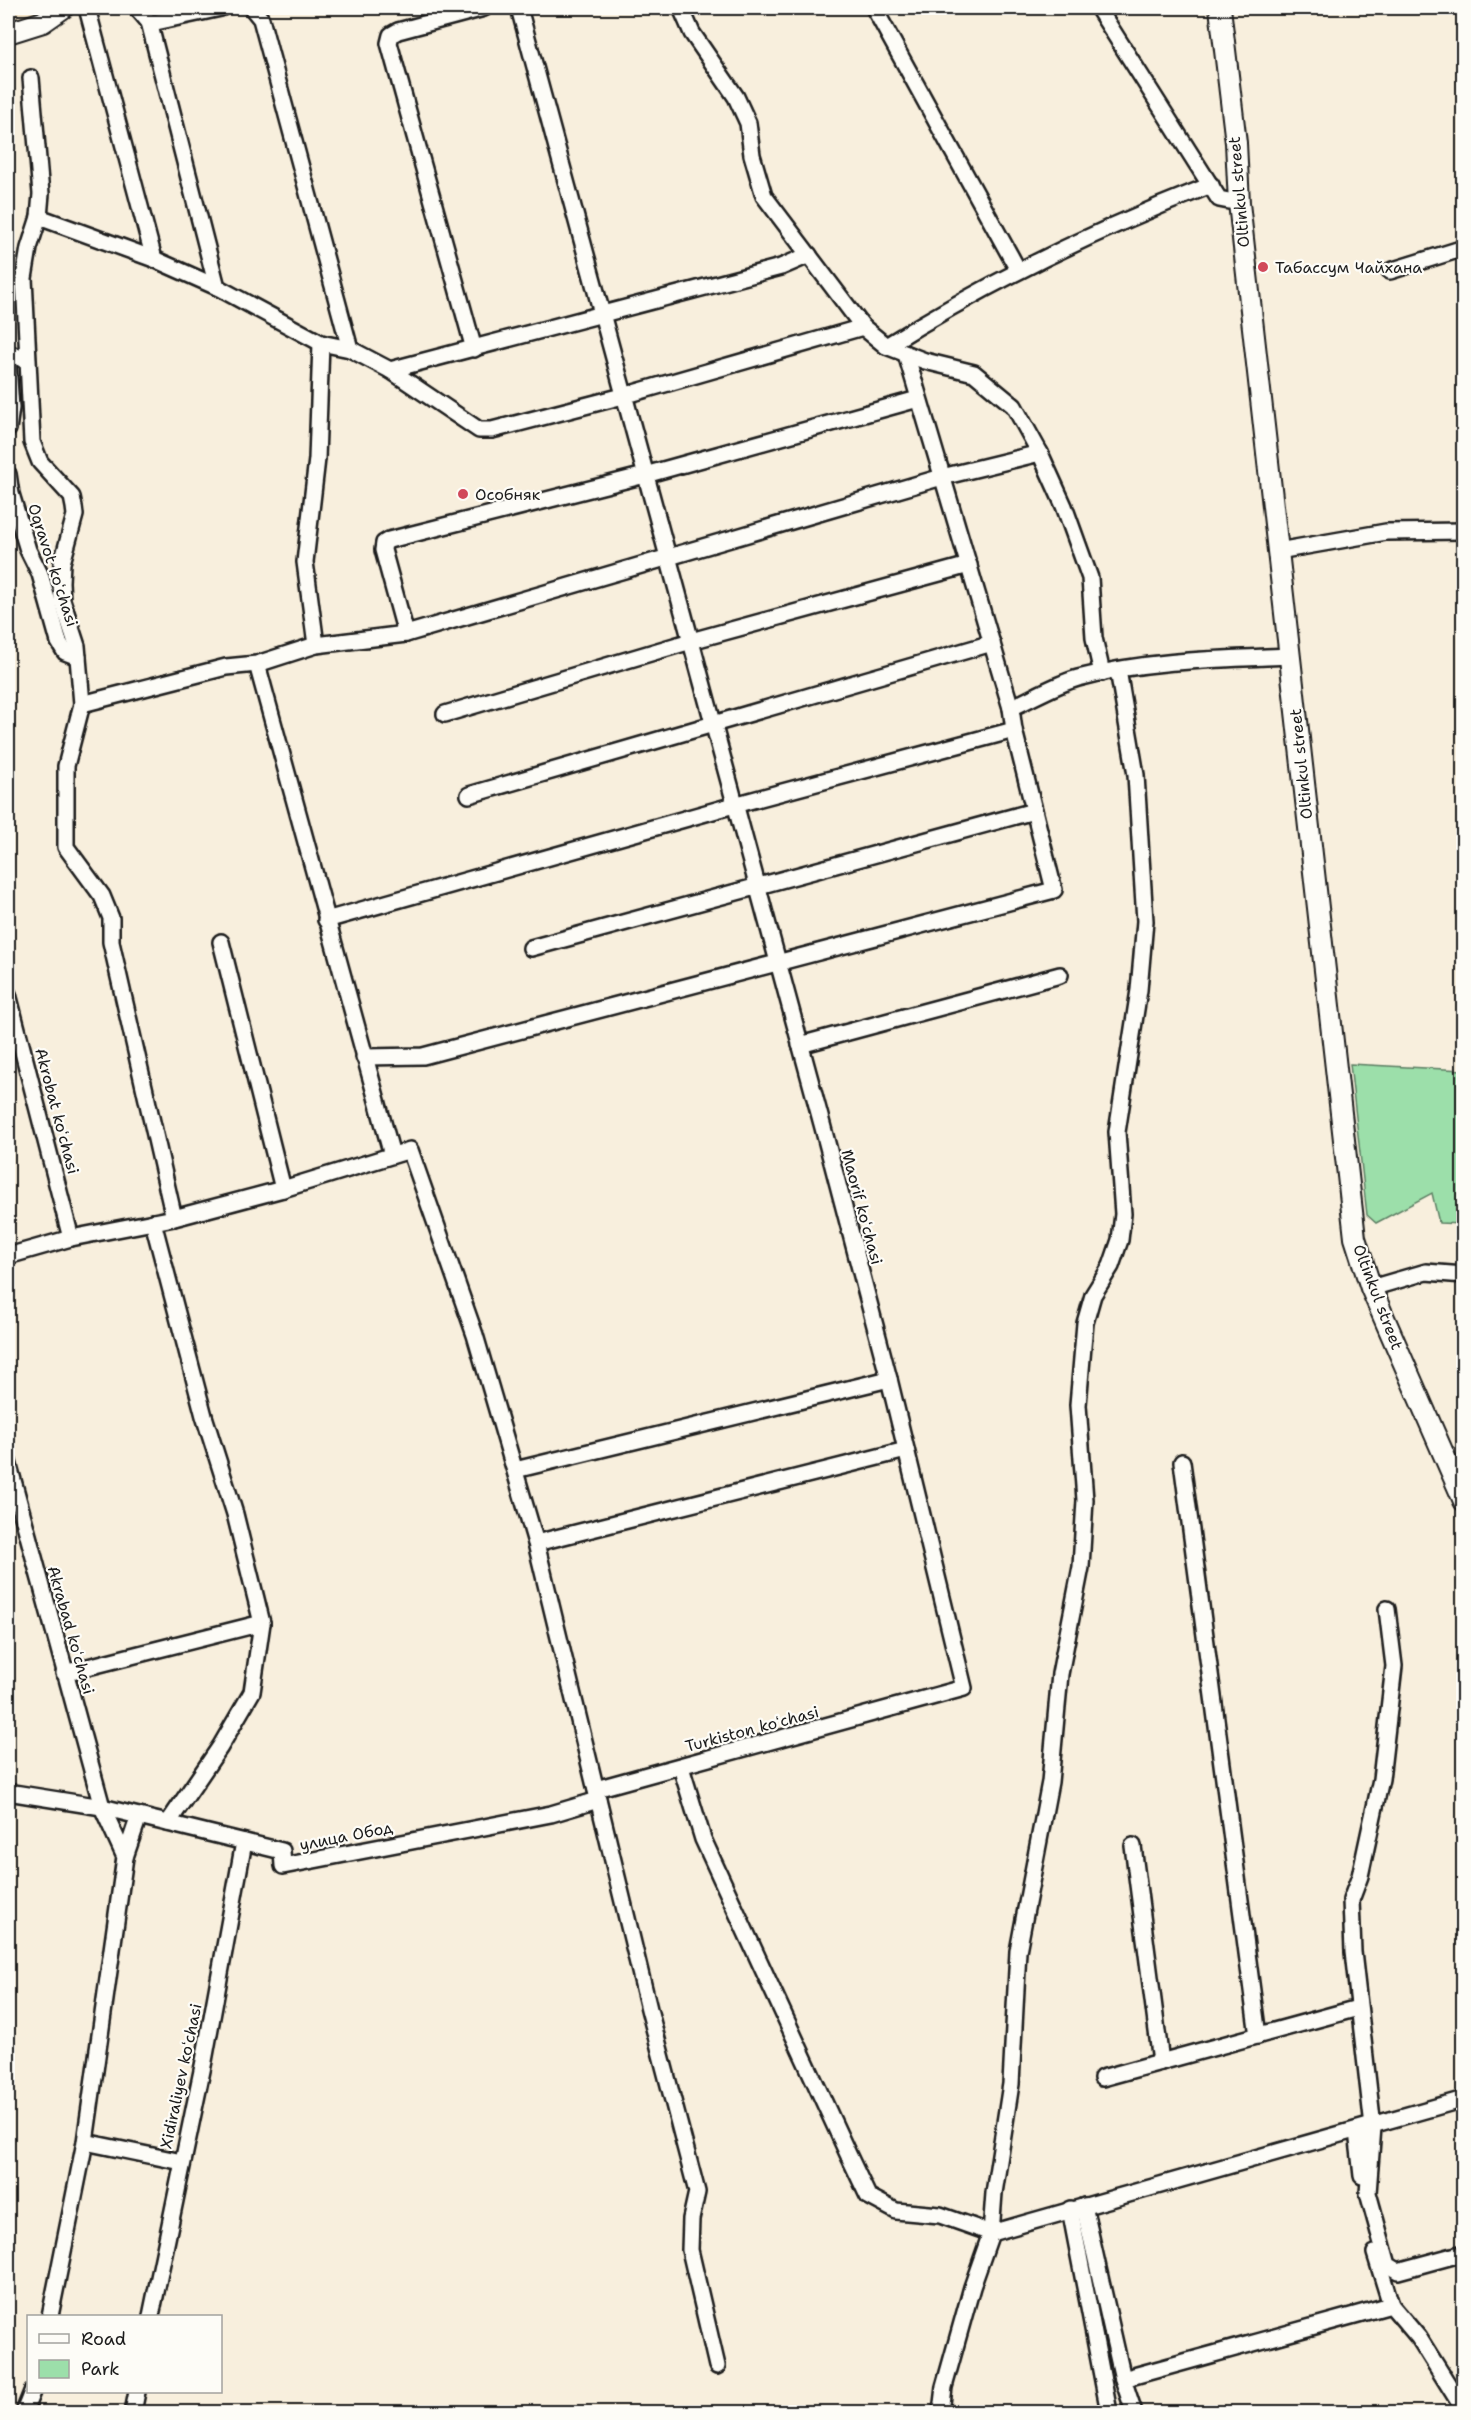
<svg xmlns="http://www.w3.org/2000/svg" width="1471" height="2420" font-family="'Shantell Sans',sans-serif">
	<rect width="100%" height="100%" fill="#f8efdd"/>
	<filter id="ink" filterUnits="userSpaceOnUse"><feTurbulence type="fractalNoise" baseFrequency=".0167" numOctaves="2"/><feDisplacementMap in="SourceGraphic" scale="12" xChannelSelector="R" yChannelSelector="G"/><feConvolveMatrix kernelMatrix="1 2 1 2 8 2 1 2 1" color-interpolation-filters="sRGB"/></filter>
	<g filter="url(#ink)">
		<path fill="#f5e6cb" d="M8,8H47L43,15L8,24Z"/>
		<path fill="#9cdfaa" stroke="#5c7e63" stroke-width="1.5" d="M1350,1064L1463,1070V1224L1439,1223L1432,1193L1376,1223L1367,1215Z"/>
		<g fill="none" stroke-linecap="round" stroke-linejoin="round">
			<g stroke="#1c1c1c" stroke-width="20">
				<g id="minor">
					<path d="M87,8L154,259"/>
					<path d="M137,8L149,22H156L221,8"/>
					<path d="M252,8L261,19L350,349"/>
					<path d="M519,8L822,1124L889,1379L964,1688L596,1789"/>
					<path d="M681,8L692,33L736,97L748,123L752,155L764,196L863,327L886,346L925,361L974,373L1014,406L1040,453L1064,506L1090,578L1094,638L1102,673"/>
					<path d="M874,8L1018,270"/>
					<path d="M1098,8L1219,199L1239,203"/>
					<path d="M149,22L217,287"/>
					<path d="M31,78L41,194L39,217L154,259L217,287L321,343L350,349L390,370L781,267L809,255"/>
					<path d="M39,217L29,248L24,278L32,442L40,462L72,497L74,507L75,515L62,563L61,582L62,600L77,646L82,704L66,766V847L102,896L111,918V942L174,1218"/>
					<path d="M1390,271L1464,248"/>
					<path d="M886,346C990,281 1096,230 1211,185"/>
					<path d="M474,349L389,43L391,35L398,31L484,8"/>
					<path d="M8,353L26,360"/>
					<path d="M8,366L11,408L8,429"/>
					<path d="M390,370L479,430H492L623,396L863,327"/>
					<path d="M8,474L11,494L28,550L40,574L59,642L65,652L78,657"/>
					<path d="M1278,551L1386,532L1464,531"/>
					<path d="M406,634L383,550L384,543L389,540L645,475L918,399"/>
					<path d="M316,645L305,562L317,459L321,343"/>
					<path d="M257,664L392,1155"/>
					<path d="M82,704L226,667L257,664L316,645L406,634L942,477L1040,453"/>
					<path d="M1011,708C1033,698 1056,684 1078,678C1147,660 1219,659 1289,656"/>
					<path d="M445,714L691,641L969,565"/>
					<path d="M469,795L992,643"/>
					<path d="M326,920L734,805L1014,730"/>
					<path d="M221,942L283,1189"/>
					<path d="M531,948L1034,811"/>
					<path d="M8,994L71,1238"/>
					<path d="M800,1045L1060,975"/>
					<path d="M364,1057L423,1056L1054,890L1014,730L1011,708L906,354"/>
					<path d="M153,1222L204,1416L235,1514L262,1623L252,1692L220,1747L168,1823"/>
					<path d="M8,1256L71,1238L174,1218L283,1189L410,1150L475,1335L536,1543L649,2009L697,2192L691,2219L690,2250L717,2366"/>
					<path d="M1371,1288L1426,1272L1464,1275"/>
					<path d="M8,1462L102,1807L125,1857L85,2142L50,2316"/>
					<path d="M1182,1462L1258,2036"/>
					<path d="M515,1470L889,1379"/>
					<path d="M536,1543L906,1450"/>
					<path d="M1387,1609L1394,1666L1381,1779L1360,1876L1351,1900L1353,1952L1373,2127L1368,2193L1388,2265L1398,2271L1464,2253"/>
					<path d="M64,1673L262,1623"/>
					<path d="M681,1767L703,1839L848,2154L868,2196L896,2211L940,2215L991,2233L1464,2099"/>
					<path d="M8,1792L102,1807L282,1851L283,1866L551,1814L598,1800"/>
					<path d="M1133,1846L1161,2062"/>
					<path d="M125,1857L139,1816"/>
					<path d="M1102,2078L1358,2008"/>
					<path d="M1357,2131L1362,2176"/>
					<path d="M85,2142L182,2162"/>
					<path d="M1084,2206L1123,2379L1134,2412"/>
					<path d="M1070,2209L1109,2412"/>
					<path d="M1375,2253L1391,2305"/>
					<path d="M151,2316L204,2061L244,1842"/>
					<path d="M1123,2379L1391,2305L1419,2338L1464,2410"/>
					<path d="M24,2412L32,2392"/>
					<path d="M133,2412L137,2392"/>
					<path d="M941,2412L944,2387L972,2287L991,2233L994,2193L1011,2084L1018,1951L1050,1782L1060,1674L1081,1567L1085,1500L1078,1405L1085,1323L1093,1295L1111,1266L1120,1240L1123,1214L1117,1132L1139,990L1145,921L1136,775L1118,670"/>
				</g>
			</g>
			<g stroke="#1c1c1c" stroke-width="24">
				<g id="major">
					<path d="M1220,8L1236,143L1239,203L1355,1238L1371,1288L1464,1501"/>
					<path d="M8,33L43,22L63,8"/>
				</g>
			</g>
			<use href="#minor" stroke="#fdfcf7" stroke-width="15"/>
			<use href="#major" stroke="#fdfcf7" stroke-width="20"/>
		</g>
	</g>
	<g fill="#d1495b" stroke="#fdfcf7" stroke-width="2">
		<circle cx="1263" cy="267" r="6"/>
		<circle cx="463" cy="494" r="6"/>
	</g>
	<g text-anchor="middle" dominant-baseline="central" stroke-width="4.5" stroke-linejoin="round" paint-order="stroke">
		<g font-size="16" fill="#1c1c1c" stroke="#fdfcf7">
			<text transform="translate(1239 192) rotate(-95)">Oltinkul street</text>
			<text transform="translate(53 565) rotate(72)">Oqravot koʻchasi</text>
			<text transform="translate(1301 764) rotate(-96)">Oltinkul street</text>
			<text transform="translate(57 1111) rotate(75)">Akrobat koʻchasi</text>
			<text transform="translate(862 1207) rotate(75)">Maorif koʻchasi</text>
			<text transform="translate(1378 1297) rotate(69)">Oltinkul street</text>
			<text transform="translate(71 1630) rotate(74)">Akrabad koʻchasi</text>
			<text transform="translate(752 1729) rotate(-15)">Turkiston koʻchasi</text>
			<text transform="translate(346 1836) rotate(-11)">улица Обод</text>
			<text transform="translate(181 2076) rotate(-78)">Xidiraliyev koʻchasi</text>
		</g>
		<g font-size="16" fill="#1c1c1c" stroke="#fdfcf7" text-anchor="start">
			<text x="1275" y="267">Табассум Чайхана</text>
			<text x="475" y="494">Особняк</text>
		</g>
	</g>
	<rect width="1471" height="2420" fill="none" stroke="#fdfcf7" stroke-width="30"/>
	<rect x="15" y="15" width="1441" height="2390" fill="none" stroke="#1c1c1c" stroke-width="2" filter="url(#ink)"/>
	<rect x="27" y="2315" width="195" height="78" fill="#fdfcf7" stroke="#a3a29f" stroke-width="1.5"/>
	<rect x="39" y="2334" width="30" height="9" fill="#fdfcf7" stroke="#a3a29f" stroke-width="1.5"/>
	<text x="81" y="2345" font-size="18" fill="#1c1c1c">Road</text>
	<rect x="39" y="2360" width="30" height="18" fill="#9cdfaa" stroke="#a3a29f" stroke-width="1.5"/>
	<text x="81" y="2375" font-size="18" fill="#1c1c1c">Park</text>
</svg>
